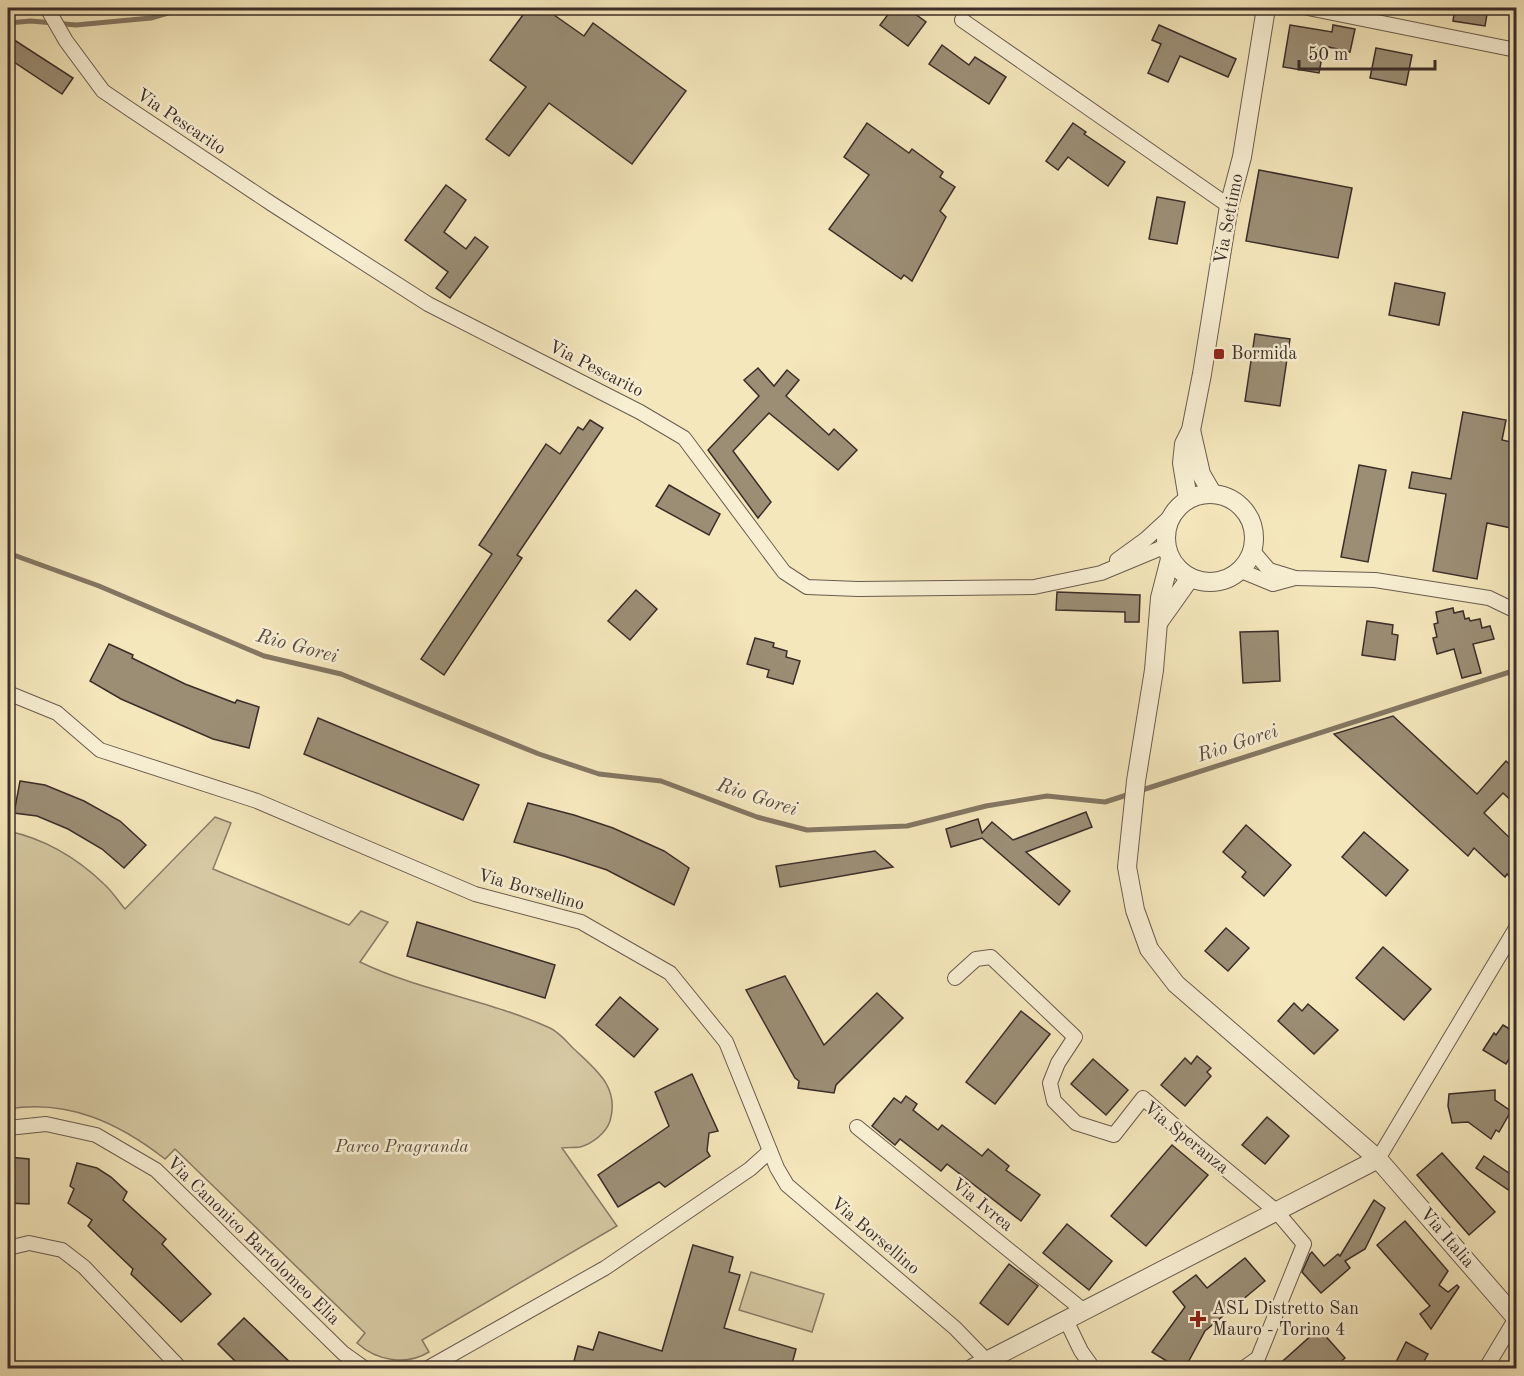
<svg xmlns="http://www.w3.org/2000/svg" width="1524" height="1376" font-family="'Old Standard TT',serif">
	<rect width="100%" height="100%" fill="#f4e7bb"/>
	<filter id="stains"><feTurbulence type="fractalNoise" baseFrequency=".00333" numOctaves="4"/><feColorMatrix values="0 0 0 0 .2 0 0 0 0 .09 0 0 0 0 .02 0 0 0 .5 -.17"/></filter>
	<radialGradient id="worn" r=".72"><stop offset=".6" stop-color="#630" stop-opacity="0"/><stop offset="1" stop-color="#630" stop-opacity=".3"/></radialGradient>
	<g fill="#d5c8a2" stroke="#887b66" stroke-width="1.5">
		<path d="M215,817L231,823L213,869L349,925L361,911L388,922L360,962C420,991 489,1000 550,1028C559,1032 567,1042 574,1049C596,1070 620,1087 610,1121C606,1133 592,1144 580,1147C574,1148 567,1147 562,1148L617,1226L422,1340L429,1352C406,1366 377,1361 357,1343L365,1333L175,1149L165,1159C119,1123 68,1099 8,1109V831C45,839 77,858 104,884C112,891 118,901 125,909Z"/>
		<path d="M751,1272L824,1294L812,1332L739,1310Z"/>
	</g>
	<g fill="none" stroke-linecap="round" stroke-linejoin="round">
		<g stroke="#847763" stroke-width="5">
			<path d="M8,23L31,21L76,25L151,18L185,8"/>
			<path d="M8,553L99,586L264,656L341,674L539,754L599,774L661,781L757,817L807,830L907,826L986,806L1047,796L1105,802L1130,794"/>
			<path d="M1139,791L1516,670"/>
		</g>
	</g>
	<g fill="#9b8e75" stroke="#3b2e29" stroke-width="1.5">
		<path d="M528,8H544L584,36L593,23L686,91L632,164L549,103L509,156L486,139L526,87L490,60Z"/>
		<path d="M893,8H907L926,22L908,46L880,25Z"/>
		<path d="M1455,8H1488L1485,26L1453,21Z"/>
		<path d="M1159,25L1236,59L1228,77L1180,56L1168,82L1148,73L1161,44L1152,40Z"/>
		<path d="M1290,25L1332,32L1333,25L1355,29L1350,52L1324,46L1319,73L1283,67Z"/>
		<path d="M8,36L73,78L62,94L8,58Z"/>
		<path d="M942,45L969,65L975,57L1006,77L989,104L929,64Z"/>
		<path d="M1376,48L1412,55L1406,85L1370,78Z"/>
		<path d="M867,123L909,153L912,149L943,172L940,177L955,187L940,211L946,217L912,281L904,275L901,279L829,229L869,175L844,157Z"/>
		<path d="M1073,123L1086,132L1084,134L1125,162L1108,186L1068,157L1058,170L1046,161Z"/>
		<path d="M1259,170L1352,188L1338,258L1246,241Z"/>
		<path d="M446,185L466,200L444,232L466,249L475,237L488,247L450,298L436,288L448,272L405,240Z"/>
		<path d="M1157,197L1185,202L1177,244L1149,239Z"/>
		<path d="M1395,283L1445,293L1439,325L1389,315Z"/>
		<path d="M1255,334L1290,339L1280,406L1245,401Z"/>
		<path d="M758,368L774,386L787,370L799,380L786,396L829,435L834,429L857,450L838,470L769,413L733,451L771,502L758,518L708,450L759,396L744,380Z"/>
		<path d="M1463,412L1506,420L1502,440L1516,443V529L1487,523L1477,579L1433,571L1446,494L1409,488L1412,472L1451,479Z"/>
		<path d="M590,420L603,428L517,555L522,558L444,675L421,659L492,554L479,545L546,444L560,454L578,427L583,430Z"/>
		<path d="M1359,465L1386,470L1368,562L1341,557Z"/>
		<path d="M669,485L720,514L709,535L656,506Z"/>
		<path d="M636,590L657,609L630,640L608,621Z"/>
		<path d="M1057,592L1140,595L1139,622H1125V612L1056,610Z"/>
		<path d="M1453,608L1454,613L1463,611L1465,619L1469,618L1470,621L1480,619L1482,628L1490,626L1494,639L1473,644L1481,673L1462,678L1454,649L1437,654L1433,638L1437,637L1434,624L1438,623L1436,612Z"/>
		<path d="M1367,621L1393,625L1392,634L1398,635L1395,660L1362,655Z"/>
		<path d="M1278,631L1280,681L1243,683L1240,632Z"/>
		<path d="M755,638L774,643L773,647L787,651L786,657L800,661L793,684L767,677L769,670L747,664Z"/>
		<path d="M109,644L133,655L132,658L185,684L235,703L237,700L259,707L249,748L213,739L121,699L90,681Z"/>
		<path d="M1393,716L1477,794L1506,761L1516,770V805L1503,793L1484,813L1516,844V867L1509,876L1507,874L1505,877L1474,848L1468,856L1334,734Z"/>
		<path d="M318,718L479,785L463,820L304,754Z"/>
		<path d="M20,781L45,785L84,801L120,821L146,845L124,868L102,849L68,829L37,816L14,813Z"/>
		<path d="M528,803L574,815L613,828L664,851L689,868L674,905L607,870L564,856L514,842Z"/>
		<path d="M1086,812L1092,827L1026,852L1070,891L1059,905L982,838L951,847L946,829L978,819L982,833L992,822L1013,840Z"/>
		<path d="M1246,825L1291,865L1264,896L1242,877L1246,872L1223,852Z"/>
		<path d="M1364,832L1408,870L1386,896L1342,857Z"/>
		<path d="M875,851L893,867L780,887L776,866Z"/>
		<path d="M417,922L555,965L545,998L407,956Z"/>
		<path d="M1226,928L1249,948L1228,971L1205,951Z"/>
		<path d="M1383,947L1431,989L1404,1020L1356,978Z"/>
		<path d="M785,976L824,1045L877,993L903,1018L836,1085L834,1093L798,1088L799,1081L795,1078L746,990Z"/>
		<path d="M620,997L658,1029L634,1057L596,1025Z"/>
		<path d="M1294,1003L1302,1011L1308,1004L1338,1030L1314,1054L1278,1021Z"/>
		<path d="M1021,1011L1050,1034L995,1104L966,1082Z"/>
		<path d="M1503,1025L1516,1033V1048L1506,1064L1483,1050L1494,1033L1496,1035Z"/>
		<path d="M1197,1056L1211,1068L1207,1072L1211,1076L1185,1106L1161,1085L1185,1058L1191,1064Z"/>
		<path d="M1093,1059L1128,1090L1106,1115L1071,1084Z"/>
		<path d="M692,1074L718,1131L709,1133L707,1151L710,1156L665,1187L659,1182L618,1207L598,1175L669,1126L655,1092Z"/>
		<path d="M1495,1090V1100L1511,1111L1499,1132L1496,1130L1491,1139L1468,1122L1452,1123L1448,1106L1449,1094Z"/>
		<path d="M906,1096L917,1104L913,1110L938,1130L942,1125L982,1156L988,1149L1009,1166L1006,1170L1040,1195L1021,1221L947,1164L941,1171L900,1139L895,1145L872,1126L894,1098L901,1103Z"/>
		<path d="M1267,1117L1289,1136L1265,1164L1242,1145Z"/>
		<path d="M1172,1145L1208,1175L1146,1246L1111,1216Z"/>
		<path d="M1442,1153L1495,1212L1469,1235L1417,1175Z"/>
		<path d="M1484,1156L1516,1178V1195L1476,1168Z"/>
		<path d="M8,1157L29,1159V1204L8,1203Z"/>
		<path d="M77,1163L97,1168L111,1177L127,1192L123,1200L166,1239L162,1244L211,1294L181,1322L131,1274L133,1269L88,1226L92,1220L68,1203L74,1189L70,1186Z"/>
		<path d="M1374,1200L1385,1208L1365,1249L1345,1261L1350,1268L1321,1293L1302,1272L1310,1254L1312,1252L1324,1266L1338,1254L1340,1256Z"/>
		<path d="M1405,1221L1448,1271L1439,1285L1448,1292L1457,1285L1459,1287L1431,1329L1420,1314L1430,1306L1377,1245Z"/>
		<path d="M1067,1224L1112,1261L1089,1290L1043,1253Z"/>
		<path d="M693,1245L733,1257L729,1272L740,1275L724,1328L796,1349L791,1368H578L580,1363L574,1361L578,1346L593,1350L599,1332L662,1351Z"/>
		<path d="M1245,1258L1265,1281L1205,1331L1185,1368H1178L1152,1352L1185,1307L1173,1292L1196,1275L1207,1288Z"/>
		<path d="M1009,1264L1038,1286L1008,1325L980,1303Z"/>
		<path d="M244,1318L296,1368H242L218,1344Z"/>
		<path d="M1321,1331L1345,1358L1334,1368H1275L1313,1334L1315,1337Z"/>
		<path d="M1406,1342L1428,1354L1420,1368H1393Z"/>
	</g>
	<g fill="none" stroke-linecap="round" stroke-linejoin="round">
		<g stroke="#695c4e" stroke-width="16">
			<g id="minor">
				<path d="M47,8L66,41L103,91L128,108L272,204L428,304L640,412L684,438L784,572L807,587L858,589L1034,587L1101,573L1166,546"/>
				<path d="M1308,8L1516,50"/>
				<path d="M962,20L1229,206"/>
				<path d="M1252,550L1269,570L1295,578L1375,580L1489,598L1516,611"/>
				<path d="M1117,560L1146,539L1171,516"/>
				<path d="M1239,570L1273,584L1295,578"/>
				<path d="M8,693L57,713L100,750L257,801L475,894L581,922L670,973L726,1042L777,1168L787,1185L955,1328L987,1361"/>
				<path d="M955,978L976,959L991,957L1075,1037L1058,1063L1050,1083L1054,1101L1076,1123L1114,1135L1143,1098L1198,1146L1276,1211L1304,1244L1258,1358L1244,1368"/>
				<path d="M857,1127L1084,1311"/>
				<path d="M8,1128L46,1124L96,1135L156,1170L343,1353L364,1368"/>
				<path d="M1378,1159L1516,928"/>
				<path d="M8,1248L29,1243L62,1250L84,1267L180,1368"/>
				<path d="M1066,1320L1081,1351L1093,1368"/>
				<path d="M428,1368L605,1268L750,1169L770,1151"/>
				<path d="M1486,1368L1516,1318"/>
			</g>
		</g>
		<g stroke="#695c4e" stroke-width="20">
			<g id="tertiary">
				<path d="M1191,430L1201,474L1212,493"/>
				<circle cx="1210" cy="538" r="44"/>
				<path d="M1188,499L1182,463L1184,444L1191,430L1202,374L1229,206L1242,157L1266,8"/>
				<path d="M1170,559L1160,598L1154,670L1136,781L1127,867L1135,910L1149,949L1176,984L1378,1159L1516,1318"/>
				<path d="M1158,623L1190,578"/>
				<path d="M973,1368L1378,1159"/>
			</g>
		</g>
		<use href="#minor" stroke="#f8efd3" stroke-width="14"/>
		<use href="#tertiary" stroke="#f8efd3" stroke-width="18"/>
	</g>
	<g fill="#8f2418" stroke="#f8efd3" stroke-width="2">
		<rect x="1213" y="348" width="12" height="12" rx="3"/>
		<path d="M1195 1310h6v6h6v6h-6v6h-6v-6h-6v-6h6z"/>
	</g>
	<g text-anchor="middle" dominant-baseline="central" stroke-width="5" stroke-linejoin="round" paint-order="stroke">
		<g font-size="18" fill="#3b2e29" stroke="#f8efd3">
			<text transform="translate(181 122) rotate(34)">Via Pescarito</text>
			<text transform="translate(1229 219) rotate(-79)">Via Settimo</text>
			<text transform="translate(596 369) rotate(27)">Via Pescarito</text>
			<text transform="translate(531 890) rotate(16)">Via Borsellino</text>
			<text transform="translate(1186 1138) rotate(39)">Via Speranza</text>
			<text transform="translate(982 1205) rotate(39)">Via Ivrea</text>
			<text transform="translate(875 1236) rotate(40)">Via Borsellino</text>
			<text transform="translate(1447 1238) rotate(49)">Via Italia</text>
			<text transform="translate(253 1241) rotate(44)">Via Canonico Bartolomeo Elia</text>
		</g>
		<g font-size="18" fill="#3b2e29" stroke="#f8efd3" text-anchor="start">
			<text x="1231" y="354">Bormida</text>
			<text x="1212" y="1309">ASL Distretto San<tspan x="1212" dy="21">Mauro - Torino 4</tspan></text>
		</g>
		<g font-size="18" font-style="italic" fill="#5a4d41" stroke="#f8efd3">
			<text x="402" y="1147">Parco Pragranda</text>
		</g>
		<g font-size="20" font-style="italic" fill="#5a4c41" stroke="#f8efd3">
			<text transform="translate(297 647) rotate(15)">Rio Gorei</text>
			<text transform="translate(1238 744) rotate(-18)">Rio Gorei</text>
			<text transform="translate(757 798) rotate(18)">Rio Gorei</text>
		</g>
	</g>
	<rect width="1524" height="1376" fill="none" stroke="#f4e7bb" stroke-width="30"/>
	<rect x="9" y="9" width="1506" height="1358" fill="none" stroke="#3b2e29" stroke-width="3"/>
	<rect x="15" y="15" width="1494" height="1346" fill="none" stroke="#3b2e29" stroke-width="1.5"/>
	<path d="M1299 60v9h136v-9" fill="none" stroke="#3b2e29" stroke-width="3"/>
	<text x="1308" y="60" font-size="18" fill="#3b2e29" stroke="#f8efd3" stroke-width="4.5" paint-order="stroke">50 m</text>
	<rect width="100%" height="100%" filter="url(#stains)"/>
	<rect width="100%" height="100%" fill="url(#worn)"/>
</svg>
